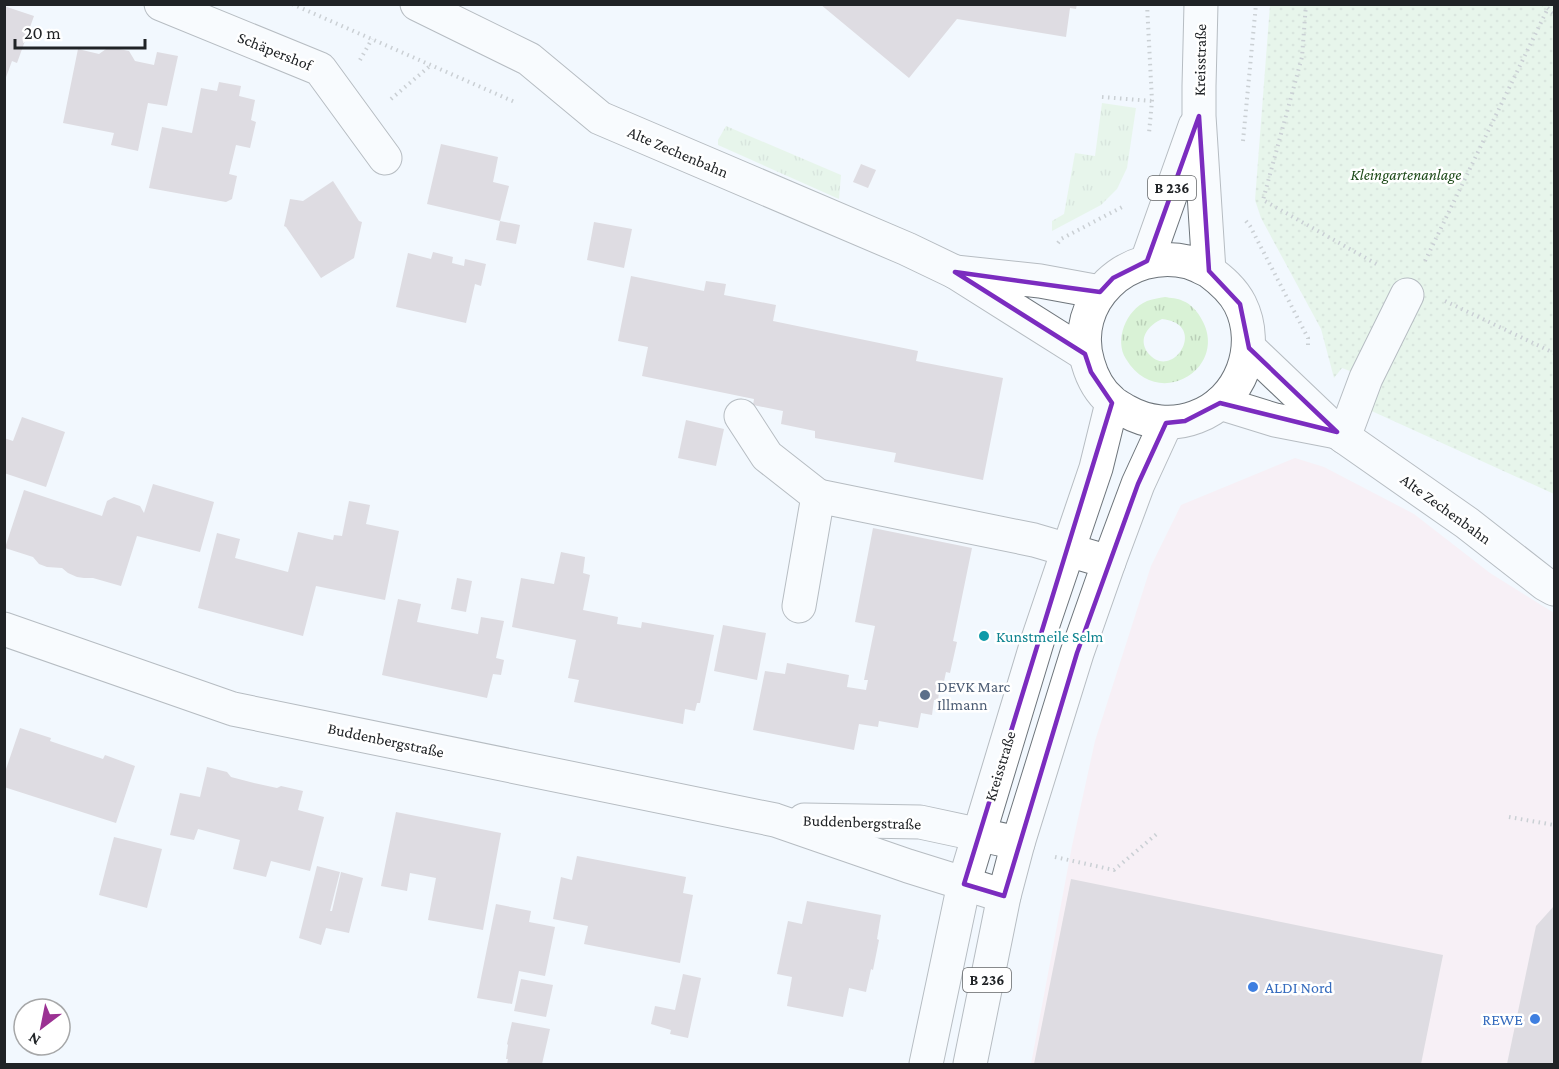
<svg xmlns="http://www.w3.org/2000/svg" width="1559" height="1069" font-family="'Crimson Pro',serif">
	<defs>
		<pattern id="grass-tufts" width="24" height="20" patternUnits="userSpaceOnUse" patternTransform="scale(1.5)"><rect width="24" height="20" fill="#d9f2d6"/><path d="M3 7l-1-3M5 7V3M7 7l1-3M15 17l-1-3M17 17v-4M19 17l1-3" fill="none" stroke="#bacfb8"/></pattern>
		<pattern id="garden-dots" width="8" height="8" patternUnits="userSpaceOnUse" patternTransform="scale(1.5)"><rect width="8" height="8" fill="#d9f2d6"/><path d="M2 2h.1M6 6h.1" fill="none" stroke="#bacfb8" stroke-width="1.8" stroke-linecap="round"/></pattern>
	</defs>
	<rect width="100%" height="100%" fill="#f2f8fe"/>
	<path fill="#fce7ed" d="M1295,458L1324,467L1414,514L1490,573L1554,613V1064H1031L1072,846L1095,741L1151,566L1181,505Z"/>
	<g fill="url(#grass-tufts)" fill-rule="evenodd">
		<path d="M1102,103L1136,108L1127,168L1117,189L1101,205L1052,231V221L1064,214L1075,153L1095,156Z"/>
		<path d="M726,126L841,175L839,199L718,145V140Z"/>
		<path d="M1165,297C1170,298 1178,298 1183,301C1191,304 1198,312 1202,320C1229,368 1158,412 1126,359C1114,340 1126,310 1147,301C1152,299 1159,298 1165,297ZM1162,319C1210,324 1172,383 1148,353C1137,338 1149,325 1162,319Z"/>
	</g>
	<path fill="url(#garden-dots)" d="M1270,5H1554V494L1365,408L1360,375L1342,368L1334,378L1321,329L1261,218L1255,200Z"/>
	<g fill="#c5bbc0">
		<path d="M820,4H1077L1076,9L1070,8L1066,37L957,19L909,78Z"/>
		<path d="M4,6L34,16L17,63L12,61L5,80Z"/>
		<path d="M109,47L129,51L135,61L154,65L157,52L178,56L167,106L148,103L138,151L111,145L114,133L63,123L78,49L99,54Z"/>
		<path d="M219,82L241,86L239,96L255,100L251,120L256,122L250,148L236,145L229,174L237,176L232,199L226,202L149,188L162,127L192,133L201,88L217,91Z"/>
		<path d="M441,144L498,157L493,182L509,186L500,221L427,204Z"/>
		<path d="M861,164L876,170L868,188L853,182Z"/>
		<path d="M333,181L359,221L362,222L354,258L321,278L286,227L284,226L290,199L303,201Z"/>
		<path d="M500,221L520,225L516,244L496,240Z"/>
		<path d="M594,222L632,229L624,268L587,260Z"/>
		<path d="M433,252L453,257L452,263L464,266L465,259L486,264L481,286L475,284L466,323L396,307L408,253L431,259Z"/>
		<path d="M631,276L704,291L706,281L726,284L724,295L776,305L773,321L918,351L916,361L1003,378L983,480L894,462L896,453L815,438V431L781,424L783,411L753,405L754,399L642,376L648,347L618,341Z"/>
		<path d="M22,417L65,432L46,487L4,473V438L13,441Z"/>
		<path d="M686,420L724,429L716,466L678,458Z"/>
		<path d="M153,484L214,502L200,552L137,536L121,586L93,578H84L77,577L68,573L62,568L47,567L39,564L33,557L5,548L24,490L102,516L107,501L114,497L140,506L144,513Z"/>
		<path d="M349,501L370,505L366,524L399,531L385,600L316,586L303,636L198,608L217,533L240,539L235,558L288,572L298,532L333,540L334,535L342,536Z"/>
		<path d="M873,528L972,548L953,641L957,642L950,673L946,672L943,686H940L938,700H934L932,715L921,713L918,728L879,721L878,727L859,724L854,750L753,730L765,671L785,674L787,663L849,675L847,687L866,690L868,680H864L875,626L855,622Z"/>
		<path d="M561,552L585,557L583,573L590,575L583,610L618,617L617,624L641,628L642,622L714,635L700,703H697L695,711L685,709L683,724L574,702L579,680L568,678L576,640L512,627L521,578L554,584Z"/>
		<path d="M457,578L472,581L466,612L451,609Z"/>
		<path d="M398,599L421,604L417,622L478,634L481,617L504,621L496,658L504,660L501,675L493,674L487,698L382,675Z"/>
		<path d="M723,625L766,633L757,680L714,671Z"/>
		<path d="M20,728L51,738L50,741L103,759L105,755L135,766L116,823L4,787V775Z"/>
		<path d="M207,767L227,772L231,777L254,783L277,788L281,786L303,791L298,810L324,817L310,871L271,861L266,877L233,869L240,840L198,829L194,840L170,835L180,793L200,797Z"/>
		<path d="M396,812L501,833L483,930L428,920L436,878L410,873L407,891L381,886Z"/>
		<path d="M114,837L162,849L147,908L99,895Z"/>
		<path d="M577,856L686,877L683,893L693,895L680,963L584,944L588,926L553,919L561,877L572,880Z"/>
		<path d="M317,866L340,872L330,911H332L341,872L363,878L349,933L326,928L321,945L299,938Z"/>
		<path d="M1071,879L1443,955L1421,1064H1034Z"/>
		<path d="M807,901L881,915L877,939L879,940L873,970L871,969L866,992L849,988L843,1017L787,1006L792,977L777,974L788,921L802,924Z"/>
		<path d="M496,904L531,911L529,922L555,927L545,976L519,971L512,1004L477,998Z"/>
		<path d="M1554,906V1064H1507L1536,926Z"/>
		<path d="M683,974L701,978L688,1038L670,1034L671,1030L651,1024L655,1006L675,1010Z"/>
		<path d="M521,979L553,985L546,1017L514,1011Z"/>
		<path d="M512,1022L550,1029L542,1064H507L508,1059H506L508,1045L507,1044Z"/>
	</g>
	<g fill="none" stroke-linecap="round" stroke-linejoin="round">
		<g stroke="#6e757b" stroke-width="35">
			<g id="minor">
				<path d="M161,4L320,69L385,158"/>
				<path d="M417,4L529,59L600,118L907,249L955,272"/>
				<path d="M1249,348L1337,432L1467,523L1545,584L1554,589"/>
				<path d="M1085,354L955,272L1040,281L1100,292"/>
				<path d="M1220,403L1275,420L1337,432"/>
				<path d="M741,416L767,456L818,496"/>
				<path d="M1344,437L1366,378L1407,295"/>
				<path d="M799,606L818,496L1034,540L1109,562"/>
				<path d="M4,629L233,709L775,820L908,866L1004,896"/>
				<path d="M804,820L920,822L1018,843"/>
			</g>
		</g>
		<g stroke="#6e757b" stroke-width="35">
			<g id="major">
				<path d="M1201,4L1199,86V116L1209,271C1221,280 1233,290 1240,304C1261,346 1241,401 1196,417C1173,426 1147,423 1126,411C1121,408 1115,405 1111,401C1099,391 1092,377 1088,363C1069,301 1128,247 1188,262C1195,264 1202,268 1209,271"/>
				<path d="M1147,261L1195,126"/>
				<path d="M926,1064L964,884L1038,639L1096,468L1112,403"/>
				<path d="M970,1064L1004,896L1018,843L1077,653L1109,562L1138,484L1166,423"/>
			</g>
		</g>
		<g stroke="#9a9fa3" stroke-width="4" stroke-dasharray="1.5 4.5" stroke-linecap="butt">
			<path d="M292,4L517,103"/>
			<path d="M1147,4L1152,101L1149,133"/>
			<path d="M1306,4L1302,57L1263,200L1380,266"/>
			<path d="M1543,4L1554,14"/>
			<path d="M360,60L372,39"/>
			<path d="M1102,97L1152,101"/>
			<path d="M391,99L431,65"/>
			<path d="M1243,141L1256,4"/>
			<path d="M1246,221L1250,226L1308,338V348"/>
			<path d="M1058,243L1061,239L1124,206"/>
			<path d="M1425,261L1548,8"/>
			<path d="M1445,301L1554,353"/>
			<path d="M1509,817L1554,825"/>
			<path d="M1055,857L1114,870L1159,832"/>
		</g>
		<use href="#minor" stroke="#fff" stroke-width="33"/>
		<use href="#major" stroke="#fff" stroke-width="33"/>
	</g>
	<path d="M0 0H1559V1069H0ZM1199,116L1209,271L1240,304L1249,348L1337,432L1220,403L1185,421L1166,423L1138,484L1077,653L1004,896L964,884L1112,403L1091,372L1085,354L955,272L1100,292L1113,278L1147,261Z" fill="#f2f8fe" fill-opacity=".55" fill-rule="evenodd"/>
	<path fill="none" stroke="#7b2cbf" stroke-width="4.5" stroke-linejoin="round" d="M1199,116L1209,271L1240,304L1249,348L1337,432L1220,403L1185,421L1166,423L1138,484L1077,653L1004,896L964,884L1112,403L1091,372L1085,354L955,272L1100,292L1113,278L1147,261Z"/>
	<circle fill="#0f9aa8" stroke="#fff" stroke-width="2" cx="984" cy="636" r="6"/>
	<circle fill="#5c6f8a" stroke="#fff" stroke-width="2" cx="925" cy="695" r="6"/>
	<g fill="#3f7fe0" stroke="#fff" stroke-width="2">
		<circle cx="1253" cy="987" r="6"/>
		<circle cx="1535" cy="1019" r="6"/>
	</g>
	<g text-anchor="middle" dominant-baseline="central" stroke-width="5" stroke-linejoin="round" paint-order="stroke">
		<g fill="#fff" stroke="#636567" stroke-width="1.5">
			<rect x="1148" y="176" width="48" height="24" rx="4.5"/>
			<rect x="963" y="968" width="48" height="24" rx="4.5"/>
		</g>
		<g font-size="15" font-weight="bold" fill="#202326">
			<text x="1172" y="188">B 236</text>
			<text x="987" y="980">B 236</text>
		</g>
		<g font-size="16" fill="#202326" stroke="#fff">
			<text transform="translate(275 51) rotate(22)">Schäpershof</text>
			<text transform="translate(1200 60) rotate(-89)">Kreisstraße</text>
			<text transform="translate(678 152) rotate(23)">Alte Zechenbahn</text>
			<text transform="translate(1446 509) rotate(36)">Alte Zechenbahn</text>
			<text transform="translate(386 740) rotate(12)">Buddenbergstraße</text>
			<text transform="translate(1000 766) rotate(-73)">Kreisstraße</text>
			<text transform="translate(862 822) rotate(2)">Buddenbergstraße</text>
		</g>
		<g font-size="16" font-style="italic" fill="#1e4a19" stroke="#fff">
			<text x="1406" y="174">Kleingartenanlage</text>
		</g>
		<g font-size="16" fill="#0d838f" stroke="#fff" text-anchor="start">
			<text x="996" y="636">Kunstmeile Selm</text>
		</g>
		<g font-size="16" fill="#4e5e75" stroke="#fff" text-anchor="start">
			<text x="937" y="686">DEVK Marc<tspan x="937" dy="18">Illmann</tspan></text>
		</g>
		<g font-size="16" fill="#366cbe" stroke="#fff" text-anchor="start">
			<text x="1265" y="987">ALDI Nord</text>
			<text x="1523" y="1019" text-anchor="end">REWE</text>
		</g>
	</g>
	<rect width="1559" height="1069" fill="none" stroke="#202326" stroke-width="12"/>
	<g transform="translate(42 1027) rotate(212)"><circle r="28" fill="#ffffff" stroke="#a6a7a8" stroke-width="1.5"/>
	<path d="M0-4.5L10 22L0 15L-10 22Z" fill="#9b3193"/>
	<text y="-9" font-size="16" font-weight="bold" text-anchor="middle" fill="#202326">N</text>
	</g>
	<path d="M15 39v9h130v-9" fill="none" stroke="#202326" stroke-width="3"/>
	<text x="24" y="39" font-size="18" fill="#202326" stroke="#ffffff" stroke-width="4.5" paint-order="stroke">20 m</text>
</svg>
